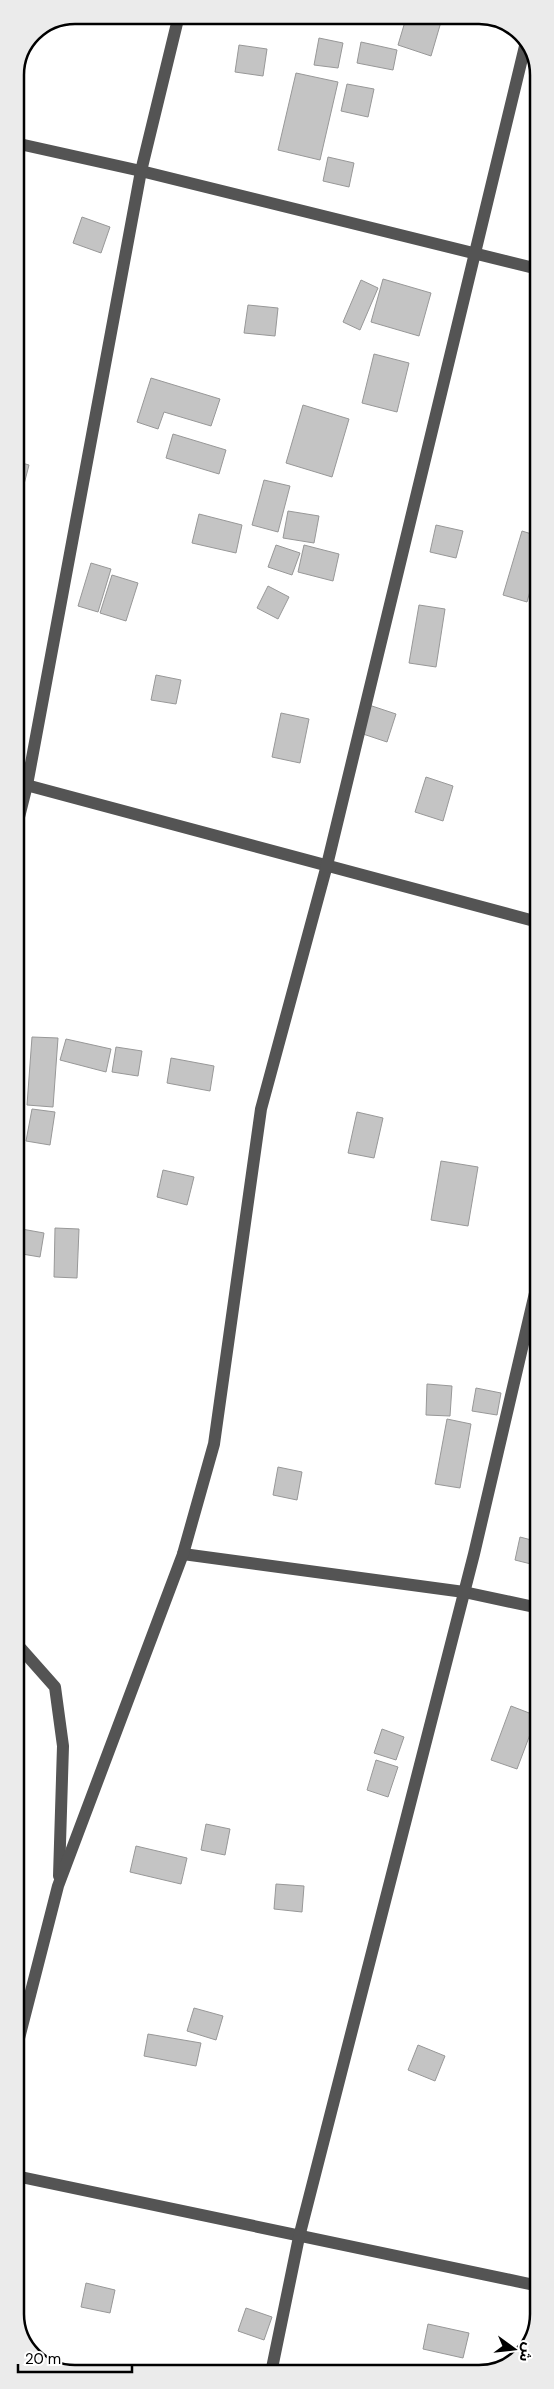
<svg xmlns="http://www.w3.org/2000/svg" width="554" height="2389" font-family="'DM Sans','Noto Sans Arabic',sans-serif">
	<rect width="100%" height="100%" fill="#fff"/>
	<g fill="#c4c4c4" stroke="#989898">
		<path d="M407,15H443L431,56L398,45Z"/>
		<path d="M319,38L343,43L338,68L314,65Z"/>
		<path d="M361,42L397,50L393,70L357,63Z"/>
		<path d="M239,45L267,49L263,76L235,72Z"/>
		<path d="M296,73L338,82L320,160L278,150Z"/>
		<path d="M347,84L374,89L368,117L341,111Z"/>
		<path d="M328,157L354,163L349,187L323,181Z"/>
		<path d="M82,217L110,227L101,253L73,243Z"/>
		<path d="M383,279L431,293L419,336L371,322Z"/>
		<path d="M361,280L378,288L360,330L343,322Z"/>
		<path d="M248,305L278,308L275,336L244,333Z"/>
		<path d="M374,354L409,363L397,412L362,403Z"/>
		<path d="M151,378L220,399L211,426L164,412L158,429L137,422Z"/>
		<path d="M303,405L349,419L332,477L286,463Z"/>
		<path d="M173,434L226,450L219,474L166,458Z"/>
		<path d="M15,461L29,465L22,492L15,490Z"/>
		<path d="M264,480L290,486L278,532L252,525Z"/>
		<path d="M288,511L319,516L314,543L283,538Z"/>
		<path d="M199,514L242,525L236,553L192,543Z"/>
		<path d="M436,525L463,531L456,558L430,552Z"/>
		<path d="M522,531L538,536V563L527,602L503,595Z"/>
		<path d="M276,545L300,553L292,575L268,567Z"/>
		<path d="M304,545L339,554L333,581L298,572Z"/>
		<path d="M91,563L111,569L98,612L78,606Z"/>
		<path d="M112,575L138,583L126,621L100,613Z"/>
		<path d="M268,586L289,597L278,619L257,608Z"/>
		<path d="M419,605L445,609L436,667L409,663Z"/>
		<path d="M156,675L181,680L176,704L151,700Z"/>
		<path d="M363,703L396,714L387,742L354,731Z"/>
		<path d="M281,713L309,719L300,763L272,757Z"/>
		<path d="M426,777L453,786L443,821L415,812Z"/>
		<path d="M32,1037L58,1038L53,1107L27,1105Z"/>
		<path d="M66,1039L111,1049L106,1072L60,1060Z"/>
		<path d="M116,1047L142,1051L138,1076L112,1072Z"/>
		<path d="M171,1058L214,1066L210,1091L167,1083Z"/>
		<path d="M32,1109L55,1112L50,1145L26,1141Z"/>
		<path d="M357,1112L383,1118L374,1158L348,1153Z"/>
		<path d="M441,1161L478,1167L468,1226L431,1220Z"/>
		<path d="M163,1170L194,1177L187,1205L157,1197Z"/>
		<path d="M16,1228L44,1233L40,1257L16,1253Z"/>
		<path d="M55,1228L79,1229L77,1278L54,1277Z"/>
		<path d="M427,1384L452,1386L450,1416L426,1415Z"/>
		<path d="M476,1388L501,1393L497,1415L472,1411Z"/>
		<path d="M16,1399L20,1433L16,1434Z"/>
		<path d="M447,1419L471,1424L460,1488L435,1484Z"/>
		<path d="M278,1467L302,1472L297,1500L273,1495Z"/>
		<path d="M520,1537L539,1542V1566L515,1560Z"/>
		<path d="M511,1706L537,1716L517,1769L491,1760Z"/>
		<path d="M382,1729L404,1737L396,1760L374,1753Z"/>
		<path d="M376,1760L398,1767L388,1797L367,1790Z"/>
		<path d="M16,1819H20L21,1846H16Z"/>
		<path d="M206,1824L230,1829L225,1855L201,1850Z"/>
		<path d="M136,1846L187,1858L181,1884L130,1872Z"/>
		<path d="M276,1884L304,1886L302,1912L274,1909Z"/>
		<path d="M194,2008L223,2016L216,2040L187,2031Z"/>
		<path d="M148,2034L201,2043L196,2066L144,2056Z"/>
		<path d="M418,2045L445,2056L435,2081L408,2070Z"/>
		<path d="M86,2283L115,2290L110,2313L81,2307Z"/>
		<path d="M246,2308L272,2317L264,2340L238,2331Z"/>
		<path d="M428,2324L469,2333L463,2358L423,2349Z"/>
	</g>
	<g fill="none" stroke-linecap="round" stroke-linejoin="round">
		<g stroke="#545454" stroke-width="12">
			<path d="M15,143L141,171L538,269"/>
			<path d="M15,782L538,922"/>
			<path d="M15,833L27,785L141,171L179,15"/>
			<path d="M183,1554L464,1592L539,1608"/>
			<path d="M16,1643L55,1687L63,1746L59,1876"/>
			<path d="M16,2050L58,1886L183,1554L214,1444L261,1109L327,865L526,42"/>
			<path d="M16,2176L539,2286"/>
			<path d="M271,2373L299,2237L474,1554L538,1280"/>
		</g>
	</g>
	<path d="M0 0H554V2389H0ZM75 24H479A51 51 0 0 1 530 75V2314A51 51 0 0 1 479 2365H75A51 51 0 0 1 24 2314V75A51 51 0 0 1 75 24Z" fill="#ebebeb" fill-rule="evenodd"/>
	<path fill="none" stroke="#000" stroke-width="2.5" d="M75 24H479A51 51 0 0 1 530 75V2314A51 51 0 0 1 479 2365H75A51 51 0 0 1 24 2314V75A51 51 0 0 1 75 24Z"/>
	<g transform="translate(514 2349) rotate(105)" stroke="#ffffff" stroke-width="4" paint-order="stroke">
	<path d="M0-4L9 19L0 12L-9 19Z" fill="#000000"/>
	<text y="-8" font-size="14" font-weight="bold" text-anchor="middle" fill="#000000">ش</text>
	</g>
	<path d="M18 2364v8h114v-8" fill="none" stroke="#000000" stroke-width="2.5"/>
	<text x="25" y="2364" font-size="15" fill="#000000" stroke="#ffffff" stroke-width="4" paint-order="stroke">20 m</text>
</svg>
